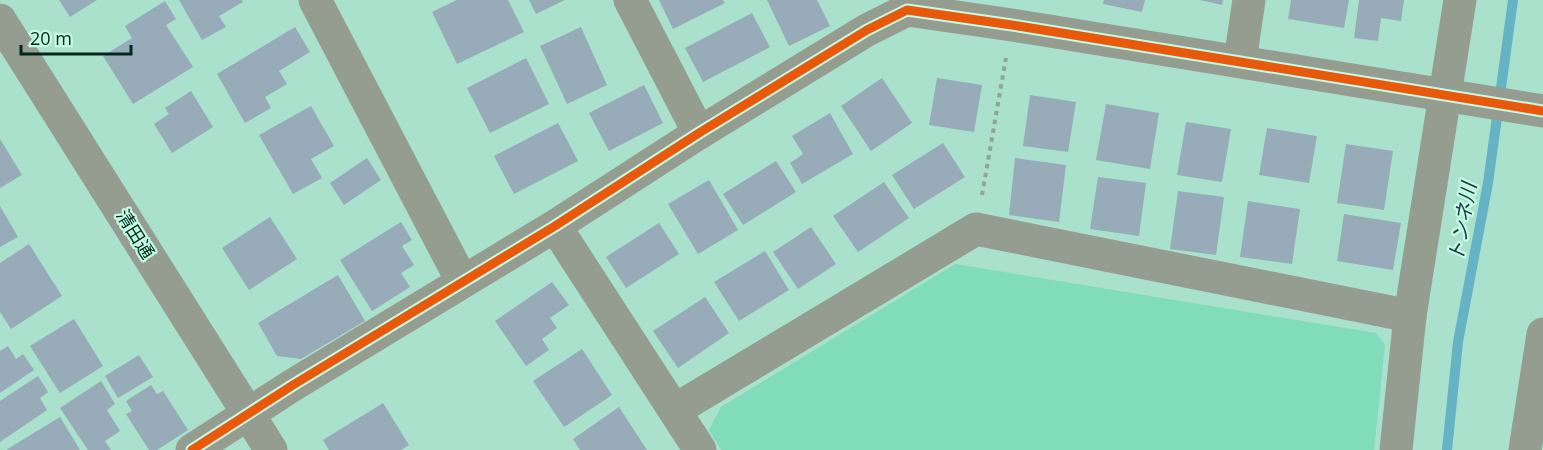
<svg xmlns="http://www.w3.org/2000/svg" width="1543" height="450" font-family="'Open Sans','Noto Sans JP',sans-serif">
	<rect width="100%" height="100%" fill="#a9e1cc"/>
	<path fill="#81dcbc" d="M955,264L1376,333L1385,345L1374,450H721L709,430L721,407Z"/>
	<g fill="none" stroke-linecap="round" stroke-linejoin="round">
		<path stroke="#66b3c6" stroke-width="10" d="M1447,450L1458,342L1488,183L1513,0"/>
	</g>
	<g fill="#97acb8">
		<path d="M59,0H97L70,17Z"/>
		<path d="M179,0H242L243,2L219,16L226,27L202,40Z"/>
		<path d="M457,0H508L524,32L457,64L432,12Z"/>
		<path d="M529,0H565L536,14Z"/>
		<path d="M659,0H723L725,3L673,29Z"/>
		<path d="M767,0H817L830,26L789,46Z"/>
		<path d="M1104,0H1145L1142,12L1103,4Z"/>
		<path d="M1200,0H1223L1222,5Z"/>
		<path d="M1291,0H1349L1344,28L1288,19Z"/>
		<path d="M1359,0H1404L1401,21L1381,18L1378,41L1354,38Z"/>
		<path d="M165,1L176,19L166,25L193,67L133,104L103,56L132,38L125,26Z"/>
		<path d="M752,13L770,47L703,82L685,48Z"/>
		<path d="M295,27L310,52L279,71L287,84L265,97L271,108L245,123L217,74Z"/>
		<path d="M581,27L607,85L567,104L540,46Z"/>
		<path d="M526,58L549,104L490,133L467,88Z"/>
		<path d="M882,78L912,123L871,151L841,106Z"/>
		<path d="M937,78L982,85L974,132L929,125Z"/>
		<path d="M644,85L663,123L609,151L589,113Z"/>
		<path d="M191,91L213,127L172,153L154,124L169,114L165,108Z"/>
		<path d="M1030,95L1076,102L1068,152L1023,146Z"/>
		<path d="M1106,104L1159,113L1150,169L1096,160Z"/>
		<path d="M311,106L334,146L311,159L322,178L293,194L259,135Z"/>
		<path d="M830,113L853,154L802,184L790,163L803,154L792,136Z"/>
		<path d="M1186,122L1231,129L1222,182L1177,175Z"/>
		<path d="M558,123L578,161L514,194L494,156Z"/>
		<path d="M1267,128L1317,136L1309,183L1259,175Z"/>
		<path d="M0,139L22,175L0,188Z"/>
		<path d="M943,143L965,177L914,209L892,175Z"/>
		<path d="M1346,144L1393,151L1384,210L1337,203Z"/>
		<path d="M367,158L381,180L344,205L330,183Z"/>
		<path d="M1015,158L1066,165L1059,222L1009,215Z"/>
		<path d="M776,161L796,192L743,225L723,194Z"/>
		<path d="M1098,177L1146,183L1139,236L1090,229Z"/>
		<path d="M709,180L738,230L698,254L668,204Z"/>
		<path d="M884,182L909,218L858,252L833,216Z"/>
		<path d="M1178,191L1224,197L1216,255L1170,249Z"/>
		<path d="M1248,201L1300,209L1292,264L1240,257Z"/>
		<path d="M0,206L18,237L0,247Z"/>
		<path d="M1344,214L1401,223L1393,270L1337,261Z"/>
		<path d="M270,217L297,259L249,290L222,248Z"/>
		<path d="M401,222L412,240L402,246L414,265L401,273L410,287L372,311L340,260Z"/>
		<path d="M659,223L679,254L626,288L606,257Z"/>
		<path d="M811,227L836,264L798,289L773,252Z"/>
		<path d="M29,244L62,296L11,329L0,312V263Z"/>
		<path d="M765,251L789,290L739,321L714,282Z"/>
		<path d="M338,275L365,321L301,359L277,356L258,323Z"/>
		<path d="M552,282L569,305L550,318L557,328L542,339L549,350L526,366L495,321Z"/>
		<path d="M705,297L729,333L678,368L653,331Z"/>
		<path d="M74,319L103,366L60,393L30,346Z"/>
		<path d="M8,346L16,359L23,354L34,370L0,393V351Z"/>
		<path d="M582,349L612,395L564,427L533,381Z"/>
		<path d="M139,355L153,377L118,398L105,376Z"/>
		<path d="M38,376L48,392L40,398L47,410L0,442V401Z"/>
		<path d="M101,381L115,404L107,410L120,431L105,441L111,450H88L60,408Z"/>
		<path d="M151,385L157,394L163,391L188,430L157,450H149L126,414L132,411L126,401Z"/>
		<path d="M383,403L409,445L401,450H329L323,440Z"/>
		<path d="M619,407L647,450H580L573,439Z"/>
		<path d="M60,417L80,450H6Z"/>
	</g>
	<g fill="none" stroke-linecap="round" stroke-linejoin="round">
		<path stroke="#8fa597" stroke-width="4" stroke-dasharray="4.5 4.5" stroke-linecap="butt" d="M982,195L1006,58"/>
		<g stroke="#949d8f" stroke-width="33">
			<path d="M315,0L462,281"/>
			<path d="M630,0L699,133"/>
			<path d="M0,20L271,450"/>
			<path d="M1240,61L1249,0"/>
			<path d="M555,226L700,450"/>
			<path d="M675,410L976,229L1410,316"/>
			<path d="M192,450L293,385L555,226L699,133L867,30L907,10L1012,25L1543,111"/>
			<path d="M1396,450L1410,316L1460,0"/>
			<path d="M1525,450L1543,334"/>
		</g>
		<g stroke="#c3fbe4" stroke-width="13">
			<path id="cycleway" d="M192,450L293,385L555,226L699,133L867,30L907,10L1012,25L1543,111"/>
		</g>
		<use href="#cycleway" stroke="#e8590c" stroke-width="9"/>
	</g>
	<g text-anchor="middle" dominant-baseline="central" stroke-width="4.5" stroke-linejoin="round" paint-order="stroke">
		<g font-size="18" fill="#05261c" stroke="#c3fbe4">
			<text transform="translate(136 234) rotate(58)">清田通</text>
		</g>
		<g font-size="20" font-style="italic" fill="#203b47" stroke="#c3fbe4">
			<text transform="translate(1462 222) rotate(-80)">トンネ川</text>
		</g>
	</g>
	<path d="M21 45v9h110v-9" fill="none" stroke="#05261c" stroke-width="3"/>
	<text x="30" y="45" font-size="18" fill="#05261c" stroke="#c3fbe4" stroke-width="4.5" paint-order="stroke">20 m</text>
</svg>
